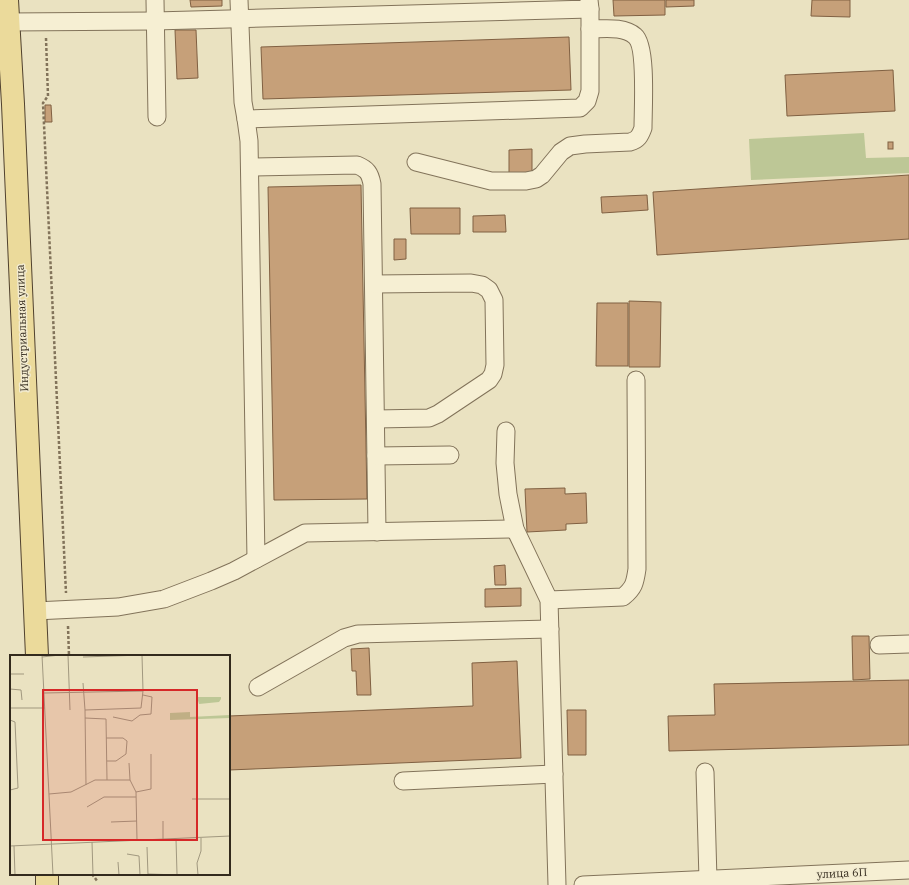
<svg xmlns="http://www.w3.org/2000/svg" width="909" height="885" font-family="'IBM Plex Serif',serif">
	<rect width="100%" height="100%" fill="#eae2c1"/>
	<path fill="#bdc796" d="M864,133L866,158L909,157V173L751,180L749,139Z"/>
	<g fill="#c6a079" stroke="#806042">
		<path d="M190,0H222V6L191,7Z"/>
		<path d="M613,0H665V15L614,16Z"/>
		<path d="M666,0H694V6L666,7Z"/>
		<path d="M812,0H850V17L811,16Z"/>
		<path d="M175,30H196L198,78L177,79Z"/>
		<path d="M569,37L571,90L263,99L261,47Z"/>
		<path d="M893,70L895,111L787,116L785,75Z"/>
		<path d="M45,105H51L52,122H45Z"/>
		<rect x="888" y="142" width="5" height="7"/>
		<path d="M532,149V174L509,175V150Z"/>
		<path d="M909,175V239L657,255L653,192Z"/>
		<path d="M361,185L367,499L274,500L268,187Z"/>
		<path d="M647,195L648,210L602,213L601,197Z"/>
		<path d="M410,208H460V234H411Z"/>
		<path d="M505,215L506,232H473V216Z"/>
		<path d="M394,239H406V259L394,260Z"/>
		<path d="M629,301L661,302L660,367H629Z"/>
		<path d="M597,303H628V366H596Z"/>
		<path d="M565,488V494L586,493L587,523L566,524V530L527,532L525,489Z"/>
		<path d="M505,565L506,585H495L494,566Z"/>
		<path d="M521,588V606L485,607V589Z"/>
		<path d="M852,636H869L870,679L853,680Z"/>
		<path d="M369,648L371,695H357L356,671H352L351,649Z"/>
		<path d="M517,661L521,758L229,770V716L473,706L472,663Z"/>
		<path d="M909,680V745L669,751L668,716L715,715L714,684Z"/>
		<path d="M567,710H586V755H568Z"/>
	</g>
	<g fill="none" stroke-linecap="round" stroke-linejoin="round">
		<g stroke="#82735a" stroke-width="19">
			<g id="minor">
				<path d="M155,0L157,117"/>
				<path d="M239,0L243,102L246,119L580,108L587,101L590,91V9"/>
				<path d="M8,22L155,21L590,9L589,0"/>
				<path d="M246,119L249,141L256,559"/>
				<path d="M416,162L491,181H526L536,179L542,175L561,152L570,146L585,144L630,142C638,140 640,136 643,128C643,110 647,46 635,36C624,26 604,29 590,29"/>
				<path d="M250,167L357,165C367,169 370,173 372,184L377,532"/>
				<path d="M374,284L471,283L482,285L489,290L494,300L495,365L493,374L489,380L438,414L429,418L376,419"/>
				<path d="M506,431L505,463L508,494L515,529L549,600L557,885"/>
				<path d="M376,456L450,455"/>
				<path d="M549,600L623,597C634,588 635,583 637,569L636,380"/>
				<path d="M35,611L118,607L164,599L211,581L234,571L305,533L515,529"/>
				<path d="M879,645L909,644"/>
				<path d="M258,687L344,638L358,634L550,629"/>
				<path d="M705,772L708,880"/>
				<path d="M403,781L554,774"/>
				<path d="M583,885L909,870"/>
			</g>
		</g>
		<g stroke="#50412e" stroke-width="24">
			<g id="major">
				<path d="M7,0L13,104L37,656"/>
				<path d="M47,874V885"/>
			</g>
		</g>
		<g stroke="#82735a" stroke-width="2.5" stroke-dasharray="3 2" stroke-linecap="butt">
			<path d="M46,38L48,96L43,103L66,593"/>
			<path d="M68,626L69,656"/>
			<path d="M92,874L98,882"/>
		</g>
		<use href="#minor" stroke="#f6efd3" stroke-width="17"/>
		<use href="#major" stroke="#ebda9b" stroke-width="22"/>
	</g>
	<g text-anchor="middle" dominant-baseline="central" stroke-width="3" stroke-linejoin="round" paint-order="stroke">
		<g font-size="11" fill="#332a1d" stroke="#f2ebd0">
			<text transform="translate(22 328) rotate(-92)">Индустриальная улица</text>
			<text transform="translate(842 873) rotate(-3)">улица 6П</text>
		</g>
	</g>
	<g transform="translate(10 655)">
		<rect width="220" height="220" fill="#eae2c1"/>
		<path d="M187,42H211V44L209,47L189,49ZM180,57V62L220,60V63L160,65V58Z" fill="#bdc796"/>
		<path fill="none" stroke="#a1987f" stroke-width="1" d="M32,0L43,220M58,0L60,55M32,2L50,0M0,19H14M73,28L75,55L131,53L133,36M0,34L11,35L12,45M34,38L133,36L132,0L73,2M0,53H35M75,55L76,130M103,62L122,66L130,60L141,59L142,42L133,40M75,63L96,64L97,125M0,65L5,67L8,133L0,135M96,83H113L117,86L116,99L106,106H97M119,108L120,125L126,137L127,185M126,137L141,134V99M39,139L61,137L85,125H120M182,144H220M77,152L94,142H126M153,166V184M101,167L127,166M166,184L167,219M82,187L83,220M0,191L220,181M4,191L5,220M137,192L138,220M117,199L129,201L130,220M108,207L109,220M138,219L169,220M169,220H183M188,220L187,208L191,196V183"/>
		<path fill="#d62828" fill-opacity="0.15" stroke="#d62828" stroke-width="2" d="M33,35H187V185H33Z"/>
		<rect width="220" height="220" fill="none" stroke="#332a1d" stroke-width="2"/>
	</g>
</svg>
